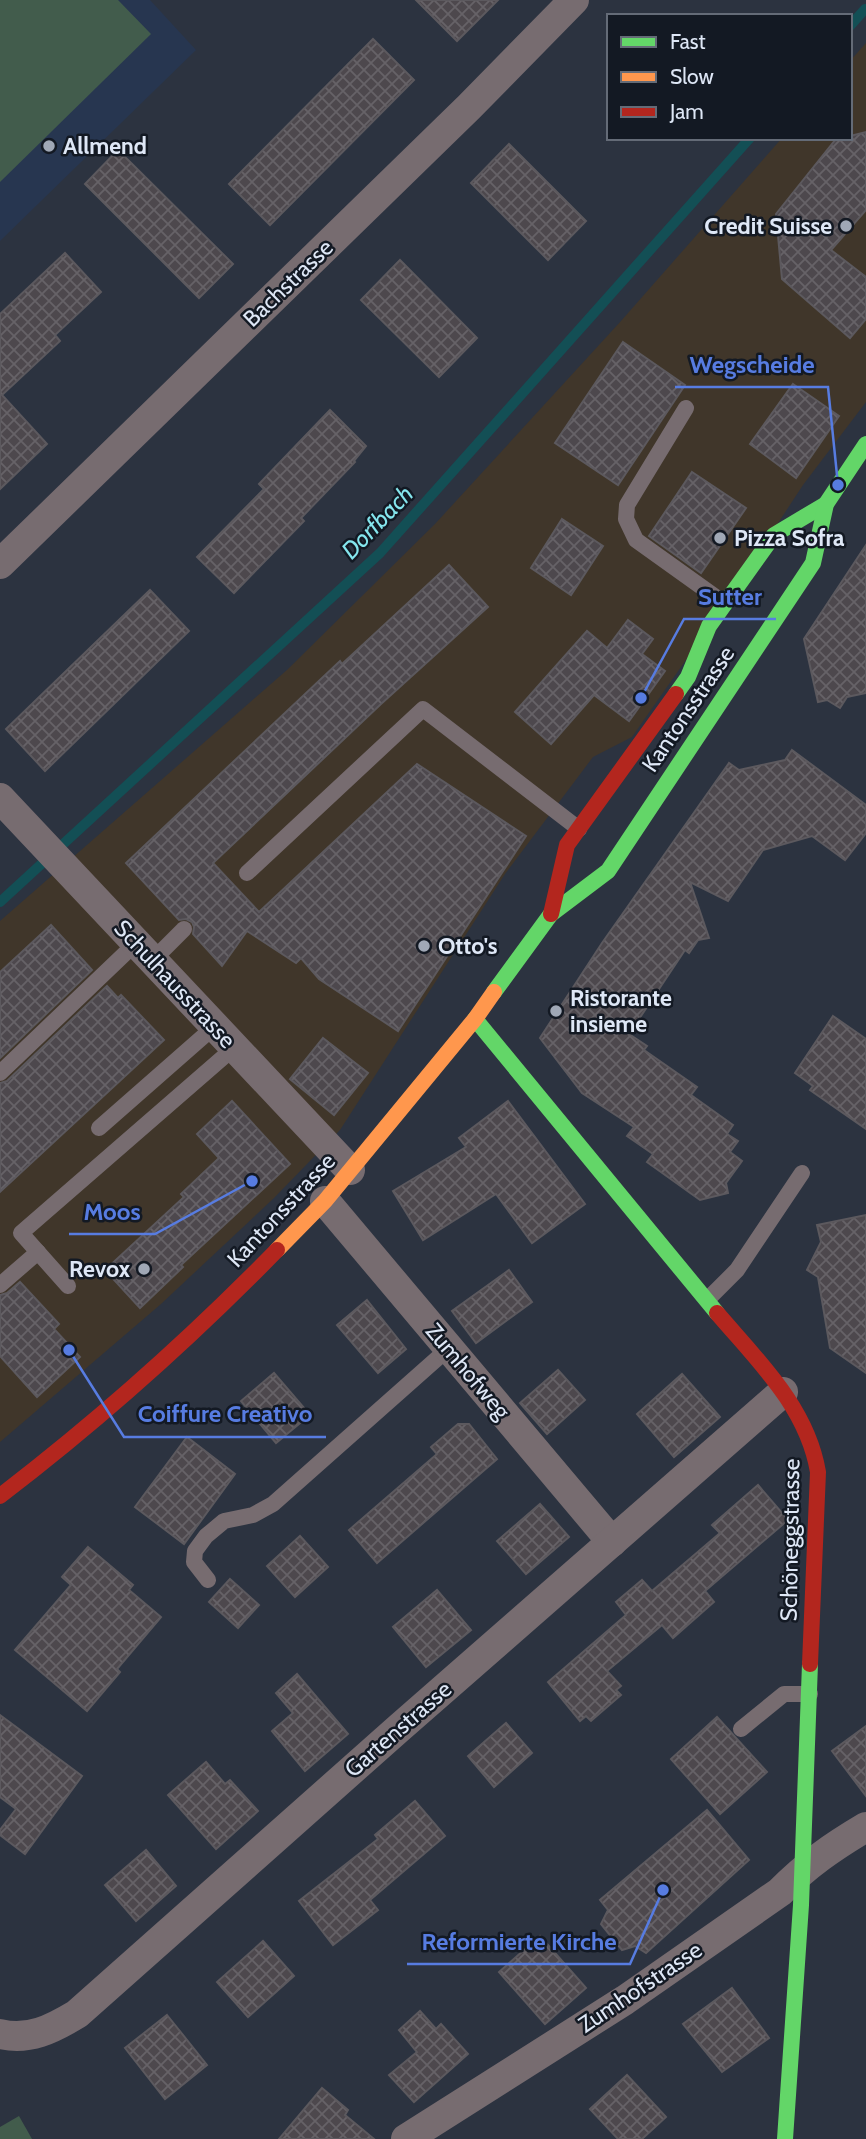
<svg xmlns="http://www.w3.org/2000/svg" width="866" height="2139" font-family="Cabin,sans-serif">
	<defs>
		<pattern id="building-cross-hatch" width="8" height="8" patternUnits="userSpaceOnUse" patternTransform="scale(1.75)"><rect width="8" height="8" fill="#4d484d"/><path d="M0 0l8 8M0 8l8-8" fill="none" stroke="#666267"/></pattern>
	</defs>
	<rect width="100%" height="100%" fill="#2c3340"/>
	<path fill="#40362a" d="M866,43V402L803,485L725,604L632,737L593,757L505,874L340,1130L274,1198L161,1304L0,1442V921L287,670L435,524L621,321L782,138H850V61Z"/>
	<path fill="#273650" d="M0,0H150L196,50L0,241Z"/>
	<g fill="#425c4c">
		<path d="M0,0H118L151,34L0,182Z"/>
		<path d="M19,2116L32,2139H0V2127Z"/>
	</g>
	<g fill="none" stroke-linecap="round" stroke-linejoin="round">
		<g stroke="#134f55" stroke-width="10">
			<path d="M850,26L865,9"/>
			<path d="M0,902L380,553L750,138"/>
		</g>
	</g>
	<g fill="url(#building-cross-hatch)" stroke="#5c595e" stroke-width="2">
		<path d="M416,0H498L457,41Z"/>
		<path d="M373,39L414,80L270,225L229,184Z"/>
		<path d="M866,132V210L831,250L866,277V319L850,338L782,279L776,214L836,139L850,138V136Z"/>
		<path d="M509,144L586,221L548,260L471,183Z"/>
		<path d="M118,150L233,264L199,298L85,184Z"/>
		<path d="M65,253L101,292L55,335L60,341L2,395L47,444L0,489V314Z"/>
		<path d="M400,260L477,338L439,377L361,300Z"/>
		<path d="M623,342L685,385L618,485L555,443Z"/>
		<path d="M793,384L839,416L796,478L750,444Z"/>
		<path d="M330,410L366,446L354,461L355,462L301,518L304,521L234,593L197,557L264,489L259,484Z"/>
		<path d="M692,472L746,508L701,573L649,536Z"/>
		<path d="M562,519L603,546L571,595L531,568Z"/>
		<path d="M866,545V693L847,697L840,708L827,700L818,702L804,639Z"/>
		<path d="M449,565L488,607L381,704L213,863L259,912L417,764L526,836L398,1031L319,979L301,958L296,963L247,931L222,966L193,934L194,927L192,922L186,919L179,920L126,863L340,661L342,664Z"/>
		<path d="M150,590L189,631L45,771L6,729Z"/>
		<path d="M628,620L653,639L642,654L665,671L629,721L594,695L551,744L515,712L587,631L607,648Z"/>
		<path d="M792,750L866,805V833L845,860L812,836L763,850L728,901L690,882L709,938L698,940L689,953L685,950L629,1034L647,1046L644,1050L697,1087L691,1095L733,1125L727,1134L738,1141L730,1152L742,1161L726,1183L728,1193L700,1200L647,1162L653,1154L627,1136L634,1127L582,1093L540,1038L602,943L729,763L739,770L785,760Z"/>
		<path d="M51,925L92,970L0,1058V972Z"/>
		<path d="M107,986L118,998L121,995L164,1040L0,1192V1083L7,1081Z"/>
		<path d="M833,1016L866,1039V1129L810,1090L813,1086L795,1073Z"/>
		<path d="M323,1038L368,1073L334,1115L290,1079Z"/>
		<path d="M232,1101L290,1164L181,1265L183,1267L140,1308L105,1270L184,1197L181,1194L219,1158L197,1134Z"/>
		<path d="M508,1101L585,1204L532,1243L496,1194L423,1240L393,1191L466,1147L459,1138Z"/>
		<path d="M866,1215V1373L830,1348L818,1277L807,1270L821,1242L817,1225Z"/>
		<path d="M509,1270L532,1302L476,1343L452,1311Z"/>
		<path d="M20,1282L59,1324L54,1329L80,1357L37,1397L0,1356V1295L7,1293Z"/>
		<path d="M367,1300L406,1349L378,1373L337,1325Z"/>
		<path d="M558,1370L585,1400L547,1434L520,1403Z"/>
		<path d="M274,1373L310,1415L276,1443L241,1401Z"/>
		<path d="M682,1374L720,1417L674,1457L637,1414Z"/>
		<path d="M458,1424H469L497,1459L377,1563L349,1530L437,1454L431,1447Z"/>
		<path d="M187,1437L235,1474L184,1544L135,1507Z"/>
		<path d="M758,1485L788,1520L705,1591L714,1602L673,1638L662,1625L607,1671L621,1686L616,1690L621,1695L591,1721L586,1716L580,1721L548,1682L626,1615L616,1602L642,1580L652,1591L720,1533L712,1525Z"/>
		<path d="M540,1504L569,1537L526,1574L497,1541Z"/>
		<path d="M300,1536L328,1567L295,1597L267,1566Z"/>
		<path d="M88,1547L133,1585L129,1590L161,1617L117,1669L120,1672L87,1711L15,1650L71,1585L62,1577Z"/>
		<path d="M230,1579L259,1605L238,1628L209,1602Z"/>
		<path d="M437,1590L471,1630L426,1667L393,1627Z"/>
		<path d="M297,1674L348,1734L305,1771L272,1731L293,1713L276,1693Z"/>
		<path d="M0,1715L82,1776L25,1854L0,1835V1830L16,1809L0,1797Z"/>
		<path d="M717,1717L767,1772L720,1814L671,1759Z"/>
		<path d="M506,1723L532,1753L494,1787L468,1756Z"/>
		<path d="M866,1726V1796L832,1751Z"/>
		<path d="M206,1762L225,1784L230,1780L258,1811L216,1849L168,1795Z"/>
		<path d="M415,1801L445,1836L370,1900L378,1910L333,1945L299,1901L378,1839L375,1835Z"/>
		<path d="M707,1810L749,1860L646,1953L635,1946L622,1950L601,1924L608,1910L600,1900Z"/>
		<path d="M146,1850L176,1886L136,1921L105,1885Z"/>
		<path d="M540,1936L586,1988L545,2024L499,1972Z"/>
		<path d="M263,1941L294,1976L248,2017L217,1982Z"/>
		<path d="M732,1988L769,2038L722,2072L683,2024Z"/>
		<path d="M420,2011L436,2029L441,2024L468,2054L414,2102L389,2075L417,2052L399,2030Z"/>
		<path d="M167,2015L207,2065L165,2099L125,2048Z"/>
		<path d="M627,2075L666,2117L642,2139H618L590,2109Z"/>
		<path d="M322,2088L348,2110L345,2115L374,2139H279Z"/>
	</g>
	<g fill="none" stroke-linecap="round" stroke-linejoin="round">
		<g stroke="#776c70" stroke-width="16">
			<path d="M686,408L627,505L626,519L636,540L724,603"/>
			<path d="M247,873L423,709L579,829"/>
			<path d="M153,960L184,929"/>
			<path d="M0,1073L136,943"/>
			<path d="M99,1128L214,1027"/>
			<path d="M0,1285L38,1252"/>
			<path d="M68,1286L21,1233L235,1047"/>
			<path d="M708,1299L737,1270L802,1173"/>
			<path d="M208,1580L194,1562L195,1551L206,1536L224,1521L253,1515L273,1504L449,1348"/>
			<path d="M741,1729L784,1694H810"/>
		</g>
		<g stroke="#776c70" stroke-width="30">
			<path d="M0,564L469,107L574,0"/>
			<path d="M0,798L350,1170"/>
			<path d="M325,1201L612,1542"/>
			<path d="M0,2034C29,2041 52,2029 77,2014L398,1729L783,1392"/>
			<path d="M406,2139L625,2000L780,1892C806,1865 834,1846 866,1827"/>
		</g>
		<g stroke="#63d668" stroke-width="16">
			<path d="M676,694L688,677L709,626L774,535L826,504"/>
			<path d="M494,992L551,914L608,871L813,563L826,504L866,444"/>
			<path d="M475,1019L717,1313"/>
			<path d="M785,2139L801,1905L810,1664"/>
		</g>
		<path stroke="#ff974d" stroke-width="16" d="M277,1250L325,1201L475,1019L494,992"/>
		<g stroke="#b3261e" stroke-width="16">
			<path d="M551,914L567,845L676,694"/>
			<path d="M717,1313C758,1361 807,1407 818,1472L810,1664"/>
			<path d="M0,1496C98,1421 191,1338 277,1250"/>
		</g>
	</g>
	<g fill="#a0a8b6" stroke="#131923" stroke-width="2.5">
		<circle cx="49" cy="146" r="7"/>
		<circle cx="846" cy="226" r="7"/>
		<circle cx="720" cy="538" r="7"/>
		<circle cx="424" cy="946" r="7"/>
		<circle cx="556" cy="1011" r="7"/>
		<circle cx="144" cy="1269" r="7"/>
	</g>
	<g text-anchor="middle" dominant-baseline="central" stroke-width="5" stroke-linejoin="round" paint-order="stroke">
		<g font-size="23" font-weight="bold" fill="#dee7f6" stroke="#131923" text-anchor="start">
			<text x="63" y="146">Allmend</text>
			<text x="832" y="226" text-anchor="end">Credit Suisse</text>
			<text x="734" y="538">Pizza Sofra</text>
			<text x="438" y="946">Otto's</text>
			<text x="570" y="998">Ristorante<tspan x="570" dy="26">insieme</tspan></text>
			<text x="130" y="1269" text-anchor="end">Revox</text>
		</g>
		<g font-size="23" fill="#dee7f6" stroke="#131923">
			<text transform="translate(288 283) rotate(-44)">Bachstrasse</text>
			<text transform="translate(688 709) rotate(-56)">Kantonsstrasse</text>
			<text transform="translate(175 984) rotate(47)">Schulhausstrasse</text>
			<text transform="translate(281 1210) rotate(-47)">Kantonsstrasse</text>
			<text transform="translate(468 1371) rotate(50)">Zumhofweg</text>
			<text transform="translate(790 1540) rotate(-89)">Schöneggstrasse</text>
			<text transform="translate(398 1729) rotate(-41)">Gartenstrasse</text>
			<text transform="translate(640 1987) rotate(-34)">Zumhofstrasse</text>
		</g>
		<g font-size="24" font-style="italic" fill="#85e6ee" stroke="#131923">
			<text transform="translate(377 522) rotate(-46)">Dorfbach</text>
		</g>
	</g>
	<path fill="none" stroke="#577ce1" stroke-width="2.5" d="M838 485L828 387H675M641 698L684 619H776M252 1181L155 1234H69M69 1350L124 1437H326M663 1890L630 1964H407"/>
	<g fill="#577ce1" stroke="#131923" stroke-width="2.5">
		<circle cx="838" cy="485" r="7"/>
		<circle cx="641" cy="698" r="7"/>
		<circle cx="252" cy="1181" r="7"/>
		<circle cx="69" cy="1350" r="7"/>
		<circle cx="663" cy="1890" r="7"/>
	</g>
	<g font-size="24" text-anchor="middle" font-weight="bold" fill="#577ce1" stroke="#131923" stroke-width="5" stroke-linejoin="round" paint-order="stroke">
		<text x="752" y="373">Wegscheide</text>
		<text x="730" y="605">Sutter</text>
		<text x="112" y="1220">Moos</text>
		<text x="225" y="1422">Coiffure Creativo</text>
		<text x="519" y="1950">Reformierte Kirche</text>
	</g>
	<rect x="607" y="14" width="245" height="126" fill="#131923" stroke="#646b77" stroke-width="2"/>
	<rect x="621" y="37" width="35" height="10" fill="#63d668" stroke="#646b77" stroke-width="2"/>
	<text x="670" y="49" font-size="21" fill="#dee7f6">Fast</text>
	<rect x="621" y="72" width="35" height="10" fill="#ff974d" stroke="#646b77" stroke-width="2"/>
	<text x="670" y="84" font-size="21" fill="#dee7f6">Slow</text>
	<rect x="621" y="107" width="35" height="10" fill="#b3261e" stroke="#646b77" stroke-width="2"/>
	<text x="670" y="119" font-size="21" fill="#dee7f6">Jam</text>
</svg>
